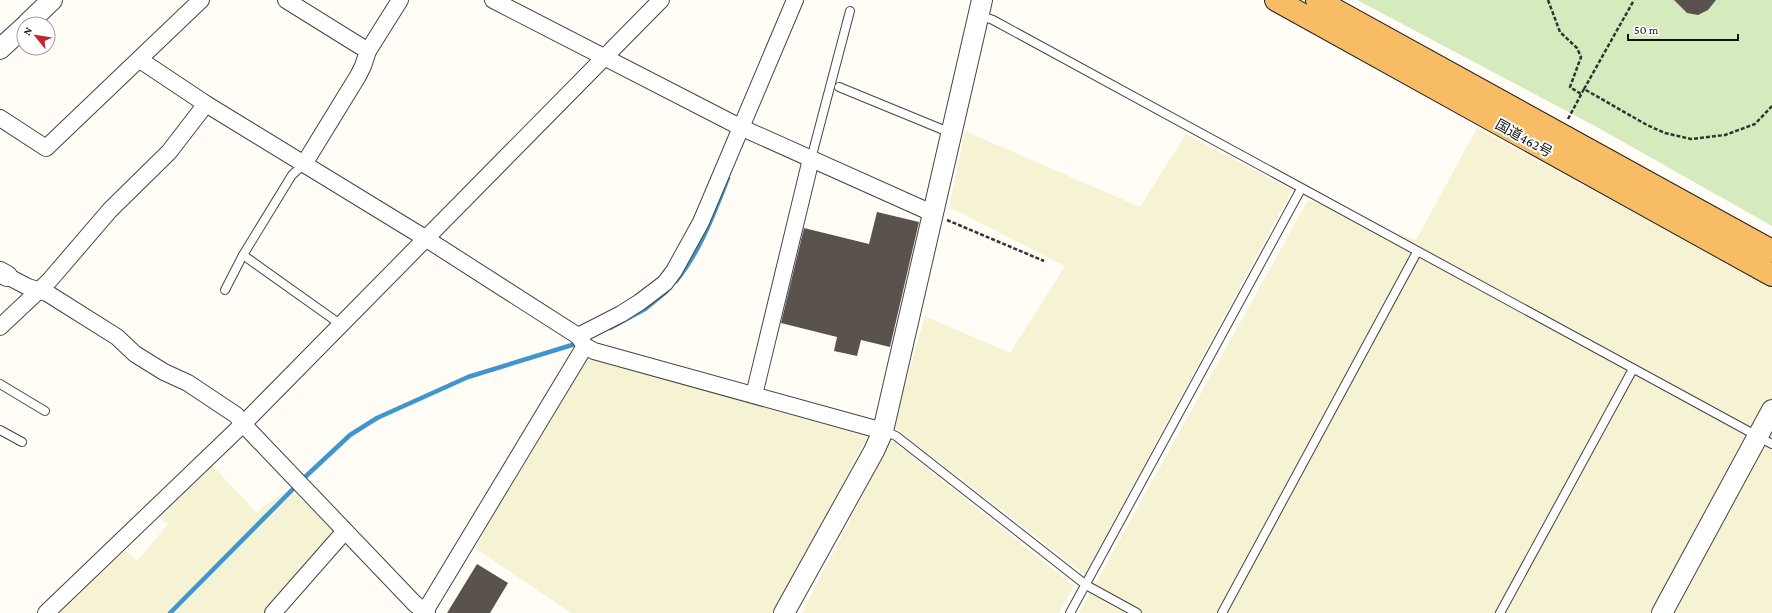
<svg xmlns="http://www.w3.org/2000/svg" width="1772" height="613" font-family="'Crimson Pro','Noto Sans JP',serif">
	<rect width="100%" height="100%" fill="#fffdf5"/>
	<g fill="#f6f3d4">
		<path d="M1477,128L1772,287V613H1079L1308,200L1416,240Z"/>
		<path d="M965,131L1140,207L1186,134L1292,190L1085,575L893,426L925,316L1010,353L1065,266L949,207Z"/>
		<path d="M588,354L870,432L775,613H571L475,548Z"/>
		<path d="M891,440L1074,586L1059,613H802Z"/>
		<path d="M210,463L256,512L289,489L335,530L263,613H57L126,550L137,561L168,524L160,518Z"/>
	</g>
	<path fill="#d5ebbd" d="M1357,0H1772V226L1595,126Z"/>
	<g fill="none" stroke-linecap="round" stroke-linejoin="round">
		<g stroke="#3f96cf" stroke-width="4.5">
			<path d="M676,281C700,252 714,213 728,178"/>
			<path d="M610,328L645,309L667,291"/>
			<path d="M304,478L350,435L377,418L468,377L572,345"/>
			<path d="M170,613L293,489"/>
		</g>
	</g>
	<g fill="#5a524d">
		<path d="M1674,0H1716L1708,10L1698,15L1687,13Z"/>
		<path d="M877,212L919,222L890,347L861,340L857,356L834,351L837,337L781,323L804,228L869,244Z"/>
		<path d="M477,564L508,583L490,613H447Z"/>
	</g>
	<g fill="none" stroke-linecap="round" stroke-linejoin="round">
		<g stroke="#444" stroke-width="10">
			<g id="service">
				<path d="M979,15L993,20L1772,444"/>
				<path d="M839,87L951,133"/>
				<path d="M811,159L850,11"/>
				<path d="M243,255L340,324"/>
				<path d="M225,290L243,255L292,175L304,164"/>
				<path d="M0,384L45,411"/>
				<path d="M0,430L22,442"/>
				<path d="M884,431L896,436L1086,585L1137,613"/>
				<path d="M1070,613L1301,189"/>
				<path d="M1222,613L1417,252"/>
				<path d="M1500,613L1633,369"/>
			</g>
		</g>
		<g stroke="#444" stroke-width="18">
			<g id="minor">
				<path d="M286,0L368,51"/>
				<path d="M493,0L740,127L932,213"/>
				<path d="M140,60L206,104L425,238L578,336L585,346L594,351L883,431"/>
				<path d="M0,118L46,148L201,0"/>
				<path d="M304,164L358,76L363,66L368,51L400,0"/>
				<path d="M7,276L28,287L47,293L55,298L117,337L135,354L164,372L188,383L236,415L243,424L415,604L427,613"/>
				<path d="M0,327L49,281L110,210L169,152L206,104"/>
				<path d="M578,336L621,314L640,302L665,283L674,271L701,222L795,0"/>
				<path d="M754,395L811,159"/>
				<path d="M46,613L243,424L661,0"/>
				<path d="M273,613L345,531"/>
				<path d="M424,613L585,346"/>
			</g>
		</g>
		<g stroke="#444" stroke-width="22">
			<g id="tertiary">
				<path d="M27,24L52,0"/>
				<path d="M0,49L24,27"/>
				<path d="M0,272L7,276"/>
				<path d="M784,613L874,451L883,431L982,0"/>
				<path d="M1662,613L1772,410"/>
			</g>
		</g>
		<g stroke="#222" stroke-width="24">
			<g id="trunk">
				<path d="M1276,0L1772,275"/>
				<path d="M1317,0L1772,251"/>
			</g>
		</g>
		<g stroke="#333" stroke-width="2.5" stroke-dasharray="4 2" stroke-linecap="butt">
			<path d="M1548,0L1560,32L1577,48L1581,57L1570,87L1581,94"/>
			<path d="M1584,89L1634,0"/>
			<path d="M1568,119L1584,89L1647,125L1665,133L1691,139L1725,135L1755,124L1772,106"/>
			<path d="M947,220L1044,261"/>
		</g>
		<use href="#service" stroke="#fff" stroke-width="8"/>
		<use href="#minor" stroke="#fff" stroke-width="16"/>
		<use href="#tertiary" stroke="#fff" stroke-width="20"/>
		<use href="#trunk" stroke="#f7bc64" stroke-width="22"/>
	</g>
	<g text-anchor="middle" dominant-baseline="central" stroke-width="4" stroke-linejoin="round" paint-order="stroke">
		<g font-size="14" fill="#111" stroke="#fff">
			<text transform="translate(1524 138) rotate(29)">国道462号</text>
		</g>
	</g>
	<g transform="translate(36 36) rotate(300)"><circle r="19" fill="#ffffff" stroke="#a0a0a0"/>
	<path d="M0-3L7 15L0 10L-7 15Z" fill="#c4262e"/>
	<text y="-6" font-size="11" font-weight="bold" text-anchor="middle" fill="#111111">N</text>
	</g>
	<path d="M1628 34v6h110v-6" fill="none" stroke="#111111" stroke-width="2"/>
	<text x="1634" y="34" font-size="12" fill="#111111" stroke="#ffffff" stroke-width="3" paint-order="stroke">50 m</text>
</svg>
